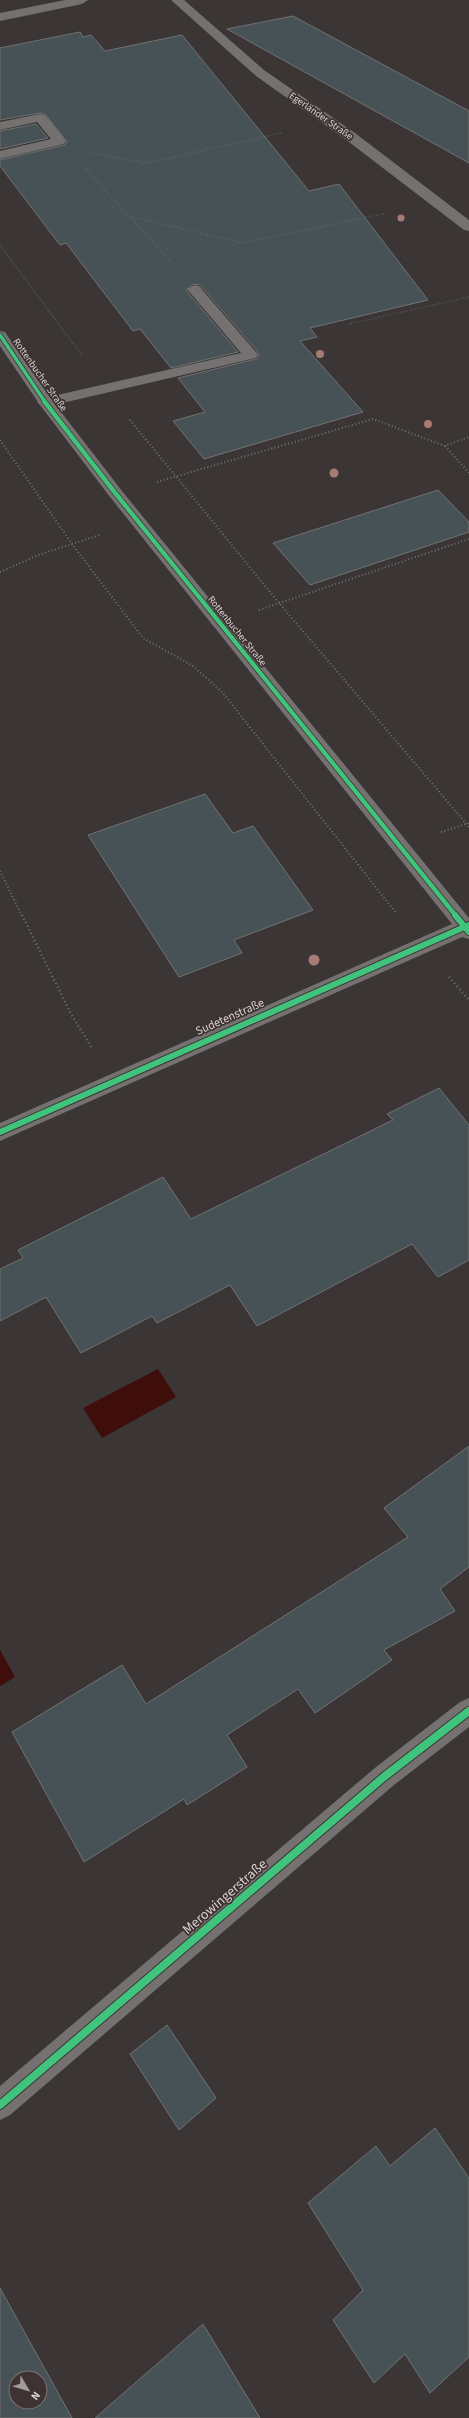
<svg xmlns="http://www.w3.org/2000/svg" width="469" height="2418" font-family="'Source Sans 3',sans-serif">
	<rect width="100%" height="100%" fill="#3b3535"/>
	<g fill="#3f0d0a">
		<path d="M158,1369L176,1397L102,1438L83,1408Z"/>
		<path d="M0,1650L15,1677L0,1686Z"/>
	</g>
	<g fill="#475256" stroke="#727273" fill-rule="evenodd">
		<path d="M293,16L469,111V163L227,29Z"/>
		<path d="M80,32L83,37L91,35L105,51L182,35L309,191L339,184L428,300L310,328L317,337L300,341L363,412L204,459L173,421L205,412L178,378L256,359L259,356L257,351L200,285L193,284L186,290L238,352L171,368L140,329L133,331L66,243L60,245L0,166V160L64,145L67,142L45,114L40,113L0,120V48Z"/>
		<path d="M36,124L48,138L0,149V131Z"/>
		<path d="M438,490L469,522V532L310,585L273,543Z"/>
		<path d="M205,794L233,833L253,826L313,910L234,940L242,953L179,977L88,835Z"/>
		<path d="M439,1088L469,1125V1260L438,1277L412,1244L257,1326L230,1285L157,1323L152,1316L81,1353L46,1297L0,1321V1269L23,1258L18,1250L163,1177L191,1219L393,1120L387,1114Z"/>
		<path d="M469,1446V1567L440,1589L455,1611L384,1650L392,1660L315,1713L298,1689L227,1735L247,1767L187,1805L184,1799L84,1862L12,1732L122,1665L146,1704L408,1537L384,1508Z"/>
		<path d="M167,2025L216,2098L179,2130L130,2054Z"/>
		<path d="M435,2128L469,2178V2357L430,2393L405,2354L374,2383L333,2320L363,2290L308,2203L376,2146L390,2166Z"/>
		<path d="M0,2288L72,2418H0ZM16,2378H40V2402H16Z"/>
		<path d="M203,2324L260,2418H95Z"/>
	</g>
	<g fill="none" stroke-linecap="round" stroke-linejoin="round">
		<g stroke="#767171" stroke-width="1.5" stroke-dasharray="0.5 2" stroke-linecap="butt">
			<path d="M92,153L147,163L281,133"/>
			<path d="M84,167L171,262"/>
			<path d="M132,217L242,243L387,213"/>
			<path d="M0,245L83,357"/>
			<path d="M349,324L469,297"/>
		</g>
		<g stroke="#767171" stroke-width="2" stroke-dasharray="1 2.5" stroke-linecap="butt">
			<path d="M130,420L279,603L469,827"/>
			<path d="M0,440L72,544L143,638L193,666L223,693L396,913"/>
			<path d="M445,446L469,473"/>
			<path d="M157,482L373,419L445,446L469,437"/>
			<path d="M0,572L41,554L100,535"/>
			<path d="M259,610L469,539"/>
			<path d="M441,832L469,823"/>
			<path d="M0,871L22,916"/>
		</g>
		<g stroke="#767171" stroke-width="2.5" stroke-dasharray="1 3" stroke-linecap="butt">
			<path d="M22,915L71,1014L92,1048"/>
			<path d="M449,977L469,1000"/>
		</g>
		<g fill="#767171" fill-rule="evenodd">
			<path d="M40,114L45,115L64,138L66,141L64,144L0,159V151L51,139L37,122L0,130V122Z"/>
			<path d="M194,285L199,286L256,352L258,355L256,358L45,407L40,405L37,402L40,399L241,353L187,289Z"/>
		</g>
		<g fill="#767171" fill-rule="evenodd">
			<path d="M65,0H88L82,4L0,21V13Z"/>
			<path d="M171,0H184L264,70L355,133L469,220V231L464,230L345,139L256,76Z"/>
			<path d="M0,331L5,332L51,399L122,491L469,918V939L462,937L0,1141V1123L452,924L110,497L40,405L0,346Z"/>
			<path d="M469,1698V1727L394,1785L10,2115L0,2120V2086L376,1767L460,1702Z"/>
		</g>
		<g stroke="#3e3332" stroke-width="5">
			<path id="cycleway-far3" d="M0,335L45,402"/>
		</g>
		<g stroke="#3e3332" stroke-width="6">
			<path id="cycleway-far2" d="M44,401L116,494L456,916"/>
		</g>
		<g stroke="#3e3332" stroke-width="8">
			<g id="cycleway-far1">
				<path d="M455,915L469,932"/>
				<path d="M0,1132L469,925"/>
			</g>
		</g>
		<g stroke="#3e3332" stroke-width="10">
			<path id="cycleway" d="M0,2105L385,1776L469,1711"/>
		</g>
		<use href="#cycleway-far3" stroke="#40c37c" stroke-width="3.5"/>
		<use href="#cycleway-far2" stroke="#40c37c" stroke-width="4.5"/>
		<use href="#cycleway-far1" stroke="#40c37c" stroke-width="6"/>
		<use href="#cycleway" stroke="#40c37c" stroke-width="8"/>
	</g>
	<g fill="#a77a74">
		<circle cx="401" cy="218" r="3.5"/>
		<circle cx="320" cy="354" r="4"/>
		<circle cx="428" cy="424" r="4"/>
		<circle cx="334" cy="473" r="4.5"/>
		<circle cx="314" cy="960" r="5.5"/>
	</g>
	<g text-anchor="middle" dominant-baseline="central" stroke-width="3.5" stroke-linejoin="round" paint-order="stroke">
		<g font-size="10" fill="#dad3d2" stroke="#3e3332">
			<text transform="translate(321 116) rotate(35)">Egerländer Straße</text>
			<text transform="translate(40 375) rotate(55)">Rottenbucher Straße</text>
			<text transform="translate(237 631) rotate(51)">Rottenbucher Straße</text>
		</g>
		<g font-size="12" fill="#dad3d2" stroke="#3e3332">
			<text transform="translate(230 1017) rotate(-24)">Sudetenstraße</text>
		</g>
		<g font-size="14" fill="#dad3d2" stroke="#3e3332">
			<text transform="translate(225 1897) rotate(-41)">Merowingerstraße</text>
		</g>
	</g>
	<g transform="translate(28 2390) rotate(128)"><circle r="19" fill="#3e3332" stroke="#7c7372"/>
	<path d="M0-3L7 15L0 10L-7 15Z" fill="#a29c9b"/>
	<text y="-6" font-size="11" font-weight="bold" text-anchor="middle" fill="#dad3d2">N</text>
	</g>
</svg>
